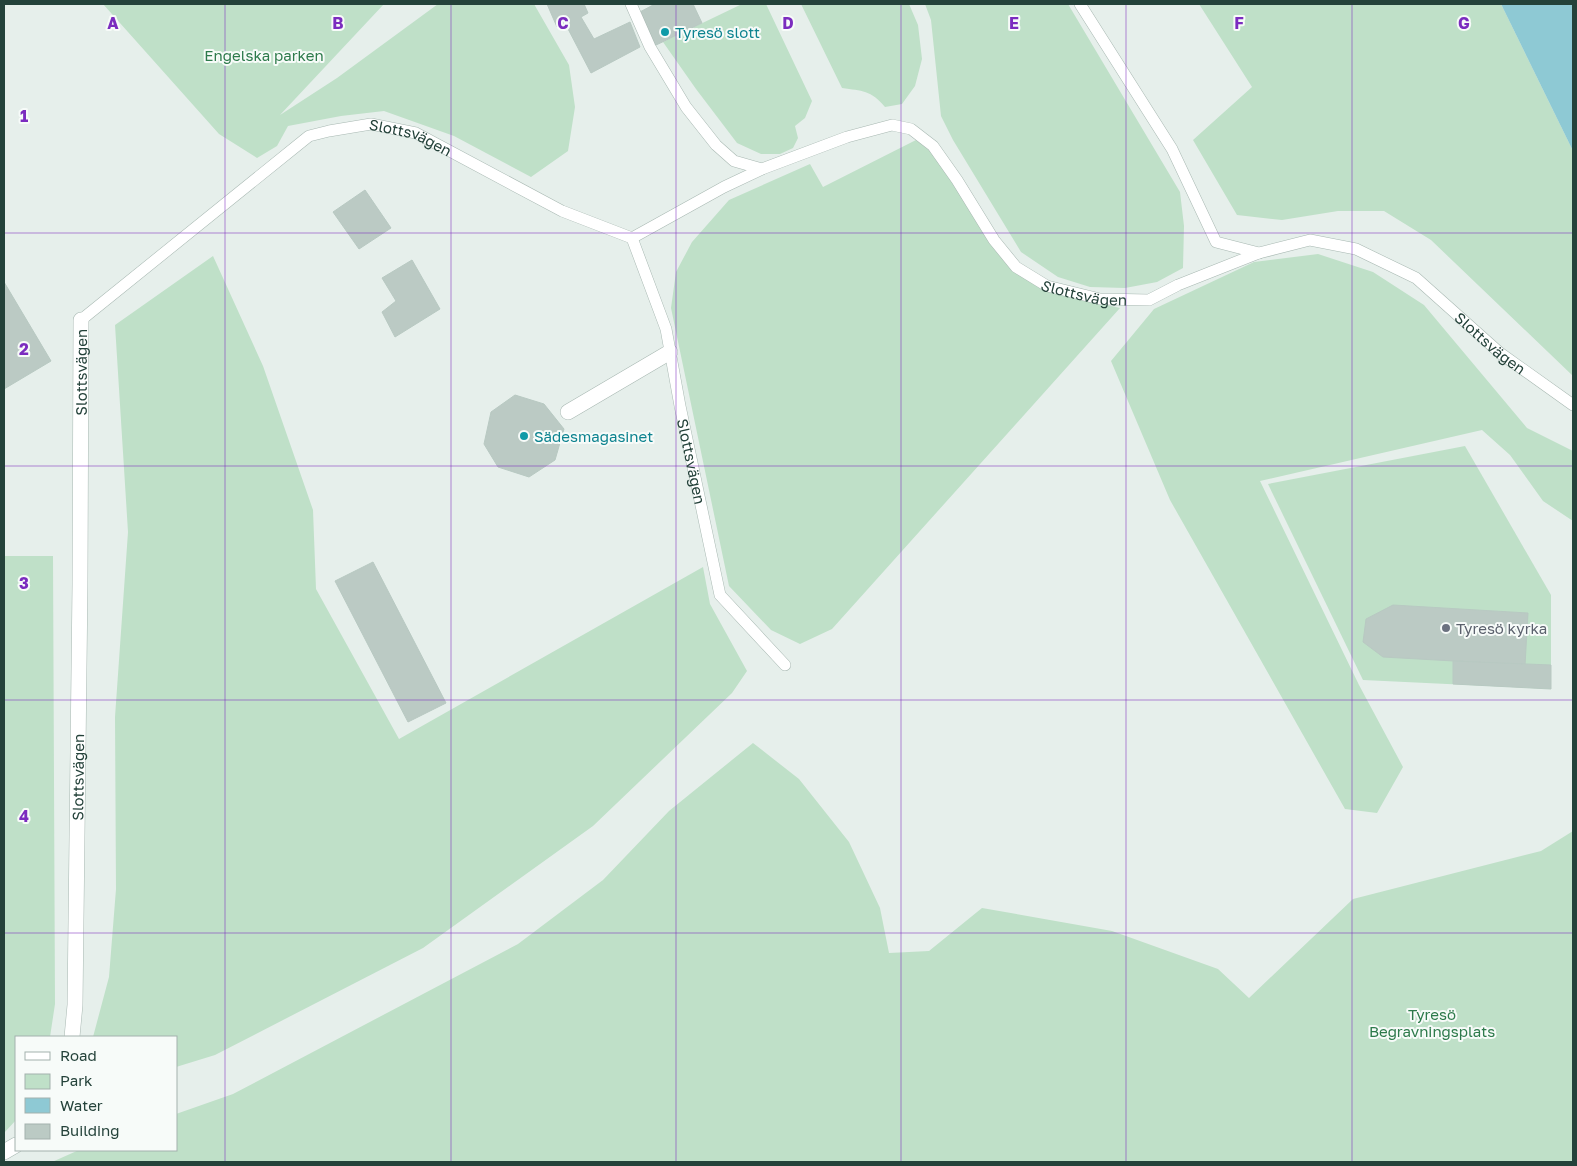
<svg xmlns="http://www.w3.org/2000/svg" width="1577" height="1166" font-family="'Golos Text',sans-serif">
	<rect width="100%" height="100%" fill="#e6efeb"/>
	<g fill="#bfe0c8">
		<path d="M103,4H384L280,115L337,78L438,4H534L569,65L575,107L568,151L531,177L454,136L384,111L341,116L288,126L277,146L257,158L219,134Z"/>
		<path d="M742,4H766L812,101L805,118L795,126L798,138L793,148L780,154H761L737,143L696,89L663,42Z"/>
		<path d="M801,4H909L918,25L922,59L915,86L902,104L885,107C871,90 862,91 842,88Z"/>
		<path d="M925,4H1068L1180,192L1184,226L1183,268L1157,282L1125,288L1090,287L1058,277L1021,252L953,140L941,116L931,20Z"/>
		<path d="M1199,4H1501L1573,151V376L1431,240L1384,211H1338L1282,220L1237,215L1193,140L1252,87Z"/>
		<path d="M916,140L930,151L956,183L1013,271L1045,291L1120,308L832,629L800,644L771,630L729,586L671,308L676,272L692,242L729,200L810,164L823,187Z"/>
		<path d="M1318,254L1373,272L1424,305L1527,428L1573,451V521L1543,501L1510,455L1482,430L1260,481L1359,685L1403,767L1377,813L1345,809L1170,500L1111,361L1154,309L1254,262Z"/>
		<path d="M213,256L263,366L313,510L316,589L399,739L703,567L710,604L747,671L732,693L593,826L423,948L215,1055L176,1067V1037H93L109,977L116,889L115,717L128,532L115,325Z"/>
		<path d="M1465,446L1551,595V689L1363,680L1268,484Z"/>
		<path d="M4,556H53L55,1004L50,1037H16V1120L4,1133Z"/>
		<path d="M753,743L799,779L849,842L880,908L889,953L929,951L982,908L1112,931L1218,969L1249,998L1353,899L1541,851L1573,831V1162H52L79,1150H176V1114L233,1094L518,944L603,880L669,811Z"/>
	</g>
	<path fill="#8ec9d4" d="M1501,4H1572L1573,7V151Z"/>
	<g fill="#bbcac4" stroke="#b8c9c2">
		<path d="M547,4H584L588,13L581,17L594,39L630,22L640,47L591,73L566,25L557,27Z"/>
		<path d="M655,4H693L702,23L654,46L638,13Z"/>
		<path d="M365,190L391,228L359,249L333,212Z"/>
		<path d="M412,260L440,309L395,337L382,312L396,301L382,278Z"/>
		<path d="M4,282L51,361L4,389Z"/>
		<path d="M515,395L544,404L564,429L555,460L529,477L498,467L484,444L491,412Z"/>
		<path d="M373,562L446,703L408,722L335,581Z"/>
		<path d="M1393,605L1528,613L1525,665L1383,657L1363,642L1366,619Z"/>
		<path d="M1453,661L1551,665V689L1453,684Z"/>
	</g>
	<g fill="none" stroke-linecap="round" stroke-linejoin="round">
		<g stroke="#a8b8b2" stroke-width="12">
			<g id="service">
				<path d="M631,4L650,47L686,107L716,145L734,161L762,169"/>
				<path d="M1080,4L1172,149L1216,242L1259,253"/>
				<path id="s1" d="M632,238L666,329L680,406L720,595L785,665"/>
				<path id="s2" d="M81,320L309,136L329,131L371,124L416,133L562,211L632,238L724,187L762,169L847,137L892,125L911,129L933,146L957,180L994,240L1016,267L1047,286L1100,299L1149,300L1178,285L1259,253L1310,240L1356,249L1416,278L1500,353L1573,405"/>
			</g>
		</g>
		<g stroke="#a8b8b2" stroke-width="16">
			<g id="minor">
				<path d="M568,412L670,352"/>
				<path id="s3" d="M72,1037L75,1005L80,584L81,320"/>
				<path d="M4,1152L16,1145"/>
			</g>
		</g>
		<use href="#service" stroke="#fff" stroke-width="11"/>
		<use href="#minor" stroke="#fff" stroke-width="15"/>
	</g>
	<path fill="none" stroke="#7b2cbf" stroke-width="1" stroke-opacity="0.55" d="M225,4V1162M451,4V1162M676,4V1162M901,4V1162M1126,4V1162M1352,4V1162M4,233H1573M4,466H1573M4,700H1573M4,933H1573"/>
	<g fill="#0f9aa8" stroke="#f7fbf9" stroke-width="2">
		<circle cx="665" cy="32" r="5"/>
		<circle cx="524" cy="436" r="5"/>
	</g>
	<circle fill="#6b7280" stroke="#f7fbf9" stroke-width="2" cx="1446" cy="628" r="5"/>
	<g text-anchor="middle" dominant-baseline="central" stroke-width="4" stroke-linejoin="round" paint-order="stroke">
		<g font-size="15" fill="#0d838f" stroke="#f7fbf9" text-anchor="start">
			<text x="675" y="32">Tyresö slott</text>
			<text x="534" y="436">Sädesmagasinet</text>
		</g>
		<g font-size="15" fill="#2d7a4b" stroke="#f7fbf9">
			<text x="264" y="55">Engelska parken</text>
			<text x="1432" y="1014">Tyresö<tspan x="1432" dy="17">Begravningsplats</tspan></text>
		</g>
		<g font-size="15" fill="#24423a" stroke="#f7fbf9">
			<text stroke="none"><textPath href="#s2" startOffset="398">Slottsvägen</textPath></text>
			<text stroke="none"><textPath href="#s2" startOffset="1196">Slottsvägen</textPath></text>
			<text stroke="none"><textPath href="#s2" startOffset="1646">Slottsvägen</textPath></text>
			<text stroke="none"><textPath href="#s3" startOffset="665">Slottsvägen</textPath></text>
			<text stroke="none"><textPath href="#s1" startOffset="232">Slottsvägen</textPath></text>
			<text stroke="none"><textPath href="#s3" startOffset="260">Slottsvägen</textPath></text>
		</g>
		<g font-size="15" fill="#5b616d" stroke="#f7fbf9" text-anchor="start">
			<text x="1456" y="628">Tyresö kyrka</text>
		</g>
	</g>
	<g font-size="16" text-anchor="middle" font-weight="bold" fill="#7b2cbf" stroke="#f7fbf9" stroke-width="4" stroke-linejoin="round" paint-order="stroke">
		<text x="113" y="29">A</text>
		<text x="338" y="29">B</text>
		<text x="563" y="29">C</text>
		<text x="788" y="29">D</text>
		<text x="1014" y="29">E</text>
		<text x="1239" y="29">F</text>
		<text x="1464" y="29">G</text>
		<text x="24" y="122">1</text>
		<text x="24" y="355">2</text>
		<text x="24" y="589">3</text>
		<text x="24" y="822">4</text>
	</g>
	<rect width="1577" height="1166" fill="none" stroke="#24423a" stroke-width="10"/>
	<rect x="15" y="1036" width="162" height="115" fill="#f7fbf9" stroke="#a3b1ad"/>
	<rect x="25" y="1052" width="25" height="8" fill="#ffffff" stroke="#a3b1ad"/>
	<text x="60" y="1061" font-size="15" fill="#24423a">Road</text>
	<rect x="25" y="1074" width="25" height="15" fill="#bfe0c8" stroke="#a3b1ad"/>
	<text x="60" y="1086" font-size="15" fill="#24423a">Park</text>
	<rect x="25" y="1098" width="25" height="15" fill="#8ec9d4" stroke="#a3b1ad"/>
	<text x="60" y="1111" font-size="15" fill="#24423a">Water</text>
	<rect x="25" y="1124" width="25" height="15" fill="#bbcac4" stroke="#a3b1ad"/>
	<text x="60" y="1136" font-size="15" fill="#24423a">Building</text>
</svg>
